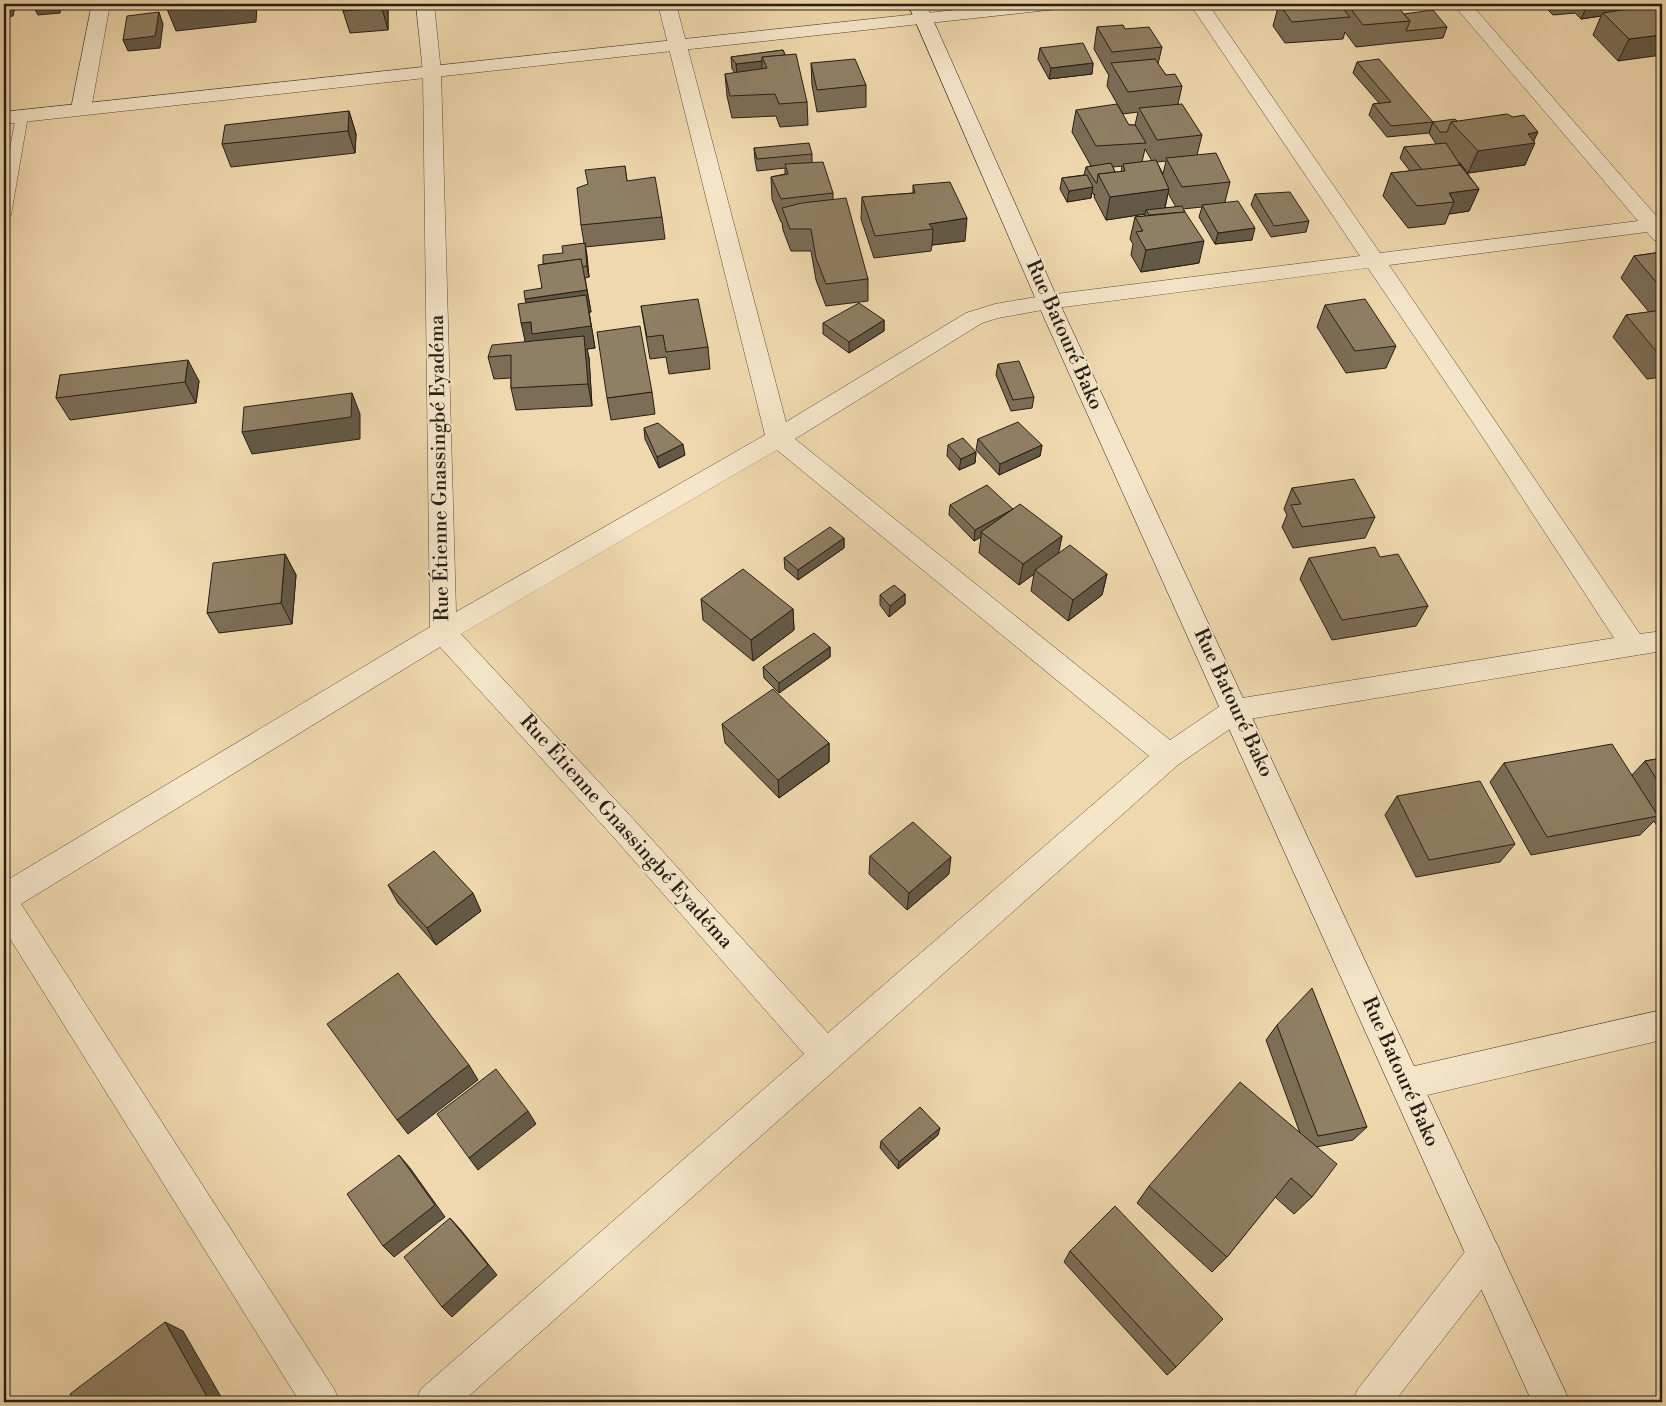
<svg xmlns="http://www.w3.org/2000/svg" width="1666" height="1406" font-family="'Libre Bodoni',serif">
	<rect width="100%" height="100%" fill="#efd8ad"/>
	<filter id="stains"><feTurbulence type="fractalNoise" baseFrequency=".004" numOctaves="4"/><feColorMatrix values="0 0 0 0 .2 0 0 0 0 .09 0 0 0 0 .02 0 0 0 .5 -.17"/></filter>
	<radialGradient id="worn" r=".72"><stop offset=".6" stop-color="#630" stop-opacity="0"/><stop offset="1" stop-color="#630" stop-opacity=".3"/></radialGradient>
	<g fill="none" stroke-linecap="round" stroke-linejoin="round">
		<g stroke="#584c3b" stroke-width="1">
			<path id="service" d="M22,112L28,116L11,215L4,219V181L16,116Z"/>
		</g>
		<g stroke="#584c3b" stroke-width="1">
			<g id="minor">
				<path d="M92,4H110L91,109L88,113L81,115L74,113L71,109Z"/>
				<path d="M416,4H434L441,72L456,612L765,435L658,4H676L786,422L966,313L995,304L1048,295L1360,256L1190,4H1208L1380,253L1638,221L1453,4H1471L1658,218H1662V241L1654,240L1647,232L1389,265L1640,634L1662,631V651L1243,720L1179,764L462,1402H415L421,1389L804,1054L616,840L440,647L21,904L334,1389L340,1402H300L4,929V882L430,627L423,72ZM1368,268L1478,430L1614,638L1236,699L1226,702L1170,740L795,439L982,323L998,318L1048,309ZM777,450L1149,756L828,1033L636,822L461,634Z"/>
				<path d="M1662,1010V1040L1406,1100L1394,1095L1390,1084L1394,1073L1406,1068Z"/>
				<path d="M1484,1239L1497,1244L1502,1257L1497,1270L1394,1402H1352L1358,1389L1471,1244Z"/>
			</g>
		</g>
		<g stroke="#584c3b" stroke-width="1">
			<path id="tertiary" d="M1011,4H1067L1064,8L1058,9L4,124V112Z"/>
		</g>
		<g stroke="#261e15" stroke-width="1">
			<path id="secondary" d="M908,4H926L1059,302L1570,1402H1532L1037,302Z"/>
		</g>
		<use href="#service" fill="#f5e6ca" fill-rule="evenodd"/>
		<use href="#minor" fill="#f5e6ca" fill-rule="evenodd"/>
		<use href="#tertiary" fill="#f5e6ca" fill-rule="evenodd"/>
		<use href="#secondary" fill="#f5e6ca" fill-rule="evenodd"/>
	</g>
	<g fill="#7b6d56" stroke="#261e15" fill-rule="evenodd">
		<path d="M344,4H388V30L350,33L343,11Z"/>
		<path d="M1279,4L1345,10L1347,4H1395L1404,14L1447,27L1443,38L1402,42L1356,47L1345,32L1343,39L1285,43L1273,26Z"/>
		<path d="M1542,4H1662V6H1655L1618,61L1593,35L1601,16L1581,19L1575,13L1553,15Z"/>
		<path d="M1097,27L1125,29L1162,47L1158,64L1166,75L1182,86L1178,104L1202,135L1197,155L1230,182L1225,202L1252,240L1215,244L1199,217L1202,207L1183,209L1199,263L1141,272L1131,255L1133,244L1130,239L1135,217L1145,216V214L1106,220L1094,197L1095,194L1094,195L1092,192L1091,198L1067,202L1060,189L1062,178L1084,175L1086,167L1091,166L1072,132L1076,110L1129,125H1135L1138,112L1123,114L1107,86L1109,74H1108L1094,49ZM1145,149L1152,161L1142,162ZM1166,161L1163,174L1157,162ZM1122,166L1121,172H1115L1113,167ZM1168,193L1176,207L1165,208Z"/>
		<path d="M1040,48L1093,63L1092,74L1049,79L1038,59Z"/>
		<path d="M783,50L807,102L808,125L780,127L776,116L732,118L727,96L725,74L735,73L732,69L731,57Z"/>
		<path d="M1357,62L1433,122L1429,133L1387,137L1369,115L1373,104L1379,103L1353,73Z"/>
		<path d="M811,63L866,85V107L817,112L812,85Z"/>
		<path d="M349,111L356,134L355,153L231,167L222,144Z"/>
		<path d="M1457,121L1534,141L1525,165L1468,173L1459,162L1479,189L1469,211L1449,214L1445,224L1408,228L1383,196L1391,173L1410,171L1400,158L1404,147L1443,144H1436L1429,133L1433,122Z"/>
		<path d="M754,148L812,154V163L833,193V200L868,279V301L826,306L816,280L811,251H791L783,230L782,222H781L772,199L771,177L785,174V168L757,171L755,160Z"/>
		<path d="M625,166L627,181L662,217L665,239L585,247L589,277L585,278L591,312H589L595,348L587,349L589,358L592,406L516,410L511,388V378L494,379L488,357L525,342L526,303L542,288L543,264L563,253L584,243L581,225L588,184Z"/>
		<path d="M913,185L965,241L932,245L931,251L874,258L861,219L862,197L913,193Z"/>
		<path d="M1255,194L1309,221L1306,232L1271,237L1251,205Z"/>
		<path d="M1662,252V377L1647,379L1613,337L1626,315L1649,312L1621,278L1634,256Z"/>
		<path d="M1325,305L1396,346L1386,368L1346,373L1317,327Z"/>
		<path d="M641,306L708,347L710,369L669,374L666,357L650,359Z"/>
		<path d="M884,320V331L849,353L823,334V323Z"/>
		<path d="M998,364L1034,397L1032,408L1011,411L996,375Z"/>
		<path d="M60,375L199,381L196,403L70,420L56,398Z"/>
		<path d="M652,392L655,414L611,420L607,398Z"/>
		<path d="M644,428L685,455L659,468L645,439Z"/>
		<path d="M978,439L1042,445L1040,456L999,475L976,450Z"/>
		<path d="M948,445L976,452L975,463L959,470L947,456Z"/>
		<path d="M1292,488L1375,517L1365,538L1293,548L1282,527L1287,515L1284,509Z"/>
		<path d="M950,505L1012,509L1062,536L1058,553L1107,574L1102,595L1068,621L1031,591L1034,574L1019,585L979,553L981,537L974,541L949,515Z"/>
		<path d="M844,538V548L798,580L785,569L784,558Z"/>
		<path d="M285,554L296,575L292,624L219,633L207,613Z"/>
		<path d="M1309,558L1428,606L1416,626L1332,640L1300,579Z"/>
		<path d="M905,594V604L889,617L880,605V595Z"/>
		<path d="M701,599L793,609L794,630L753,661L703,620Z"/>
		<path d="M830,647V657L779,693L764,678L763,667Z"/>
		<path d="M722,724L829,743V762L779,798L725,743Z"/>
		<path d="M1662,758V826L1658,827L1654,821L1640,835L1531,855L1490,782L1504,763L1632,775L1645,761Z"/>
		<path d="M1397,796L1515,844L1500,862L1416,877L1385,815Z"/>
		<path d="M870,856L949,874L907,910L869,874Z"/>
		<path d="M388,885L481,911L436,945L398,903Z"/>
		<path d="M1277,1025L1367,1127L1353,1140L1316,1147L1312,1197L1294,1214L1275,1197L1227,1257L1212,1272L1137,1203L1149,1186L1300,1133L1266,1040Z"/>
		<path d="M938,1135L898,1169L880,1148L881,1141Z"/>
		<path d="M1070,1251L1176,1367L1167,1375L1064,1262Z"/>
	</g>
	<g fill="#645946" stroke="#261e15">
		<path d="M7,4H13L15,7L13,16L4,17V5Z"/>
		<path d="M32,4H62L60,13L38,15Z"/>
		<path d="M215,4H257L256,22L176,31L167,9Z"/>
		<path d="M382,4H388V30L382,8Z"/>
		<path d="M1588,4H1635L1631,13H1603L1601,16L1581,19Z"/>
		<path d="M159,12L163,24L160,48L128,51L123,40Z"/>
		<path d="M1662,35V55L1618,61L1629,39Z"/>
		<path d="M762,61V72L737,75L736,64Z"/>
		<path d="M1093,63L1092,74L1049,79L1051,68Z"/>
		<path d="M349,111L356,134L355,153L348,131Z"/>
		<path d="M1538,132L1533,143H1535L1525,165L1468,173L1478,151L1528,134Z"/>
		<path d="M1093,187L1091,198L1067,202L1069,191Z"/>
		<path d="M1169,189L1164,211L1146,210L1145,214L1106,220L1110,197Z"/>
		<path d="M1479,189L1469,211L1449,214L1454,202L1449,193Z"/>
		<path d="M967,218L965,241L932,245L933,229L929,224Z"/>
		<path d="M1255,228L1252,240L1215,244L1218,233Z"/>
		<path d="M1204,241L1199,263L1141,272L1146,250Z"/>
		<path d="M585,243L587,255L589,277L587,266Z"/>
		<path d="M587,290L591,312H589L595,348L587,349L589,358L592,406L588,384L526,345L521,323L531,322L591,326L530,321L525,299Z"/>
		<path d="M884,320V331L849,353V342Z"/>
		<path d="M188,360L199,381L196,403L185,382Z"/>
		<path d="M352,393L360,414V439L252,454L242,432Z"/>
		<path d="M683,444L685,455L659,468L657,457Z"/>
		<path d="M1042,445L1040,456L999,475L1000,464Z"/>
		<path d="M976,452L975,463L959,470L961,459Z"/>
		<path d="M1013,509L981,532V537L974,541L975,530Z"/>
		<path d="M1062,536L1058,557L1035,570L1034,574L1019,585L1023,564Z"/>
		<path d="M844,538V548L798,580V570Z"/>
		<path d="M285,554L296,575L292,624L281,603Z"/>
		<path d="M1107,574L1102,595L1068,621L1073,600Z"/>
		<path d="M905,594V604L889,617L890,606Z"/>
		<path d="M793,609L794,630L753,661L751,640Z"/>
		<path d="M830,647V657L779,693V683Z"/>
		<path d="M829,743V762L779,798L778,780Z"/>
		<path d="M951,857L949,874L907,910L909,893Z"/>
		<path d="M473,893L481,911L436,945L427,928Z"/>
		<path d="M469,1065L478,1080L408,1134L397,1120Z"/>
		<path d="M528,1111L536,1124L478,1170L469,1158Z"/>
		<path d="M940,1128L938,1135L898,1169L899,1162Z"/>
		<path d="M399,1155L410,1168L445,1217L394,1257L383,1246Z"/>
		<path d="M450,1218L460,1229L497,1275L452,1317L442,1307Z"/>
		<path d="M165,1322L183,1331L224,1402H210Z"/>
	</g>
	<g fill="#8f7f64" stroke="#261e15">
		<path d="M168,4H215L167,9Z"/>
		<path d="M344,4H382V8L343,11Z"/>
		<path d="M1279,4H1339L1350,17L1292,22Z"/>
		<path d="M1347,4H1395L1410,21L1363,25Z"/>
		<path d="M1654,5L1662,14V35L1629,39L1603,13Z"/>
		<path d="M1433,10L1447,27L1406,31L1410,21L1404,14Z"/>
		<path d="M159,12L155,36L123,40L127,16Z"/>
		<path d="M1123,25L1125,29L1149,27L1162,47L1112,52L1097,27Z"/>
		<path d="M1083,43L1093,63L1051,68L1040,48Z"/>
		<path d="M783,50L785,55L762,57V61L736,64L731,57Z"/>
		<path d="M796,54L807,102L779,104L775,94L730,96L725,74L767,68L762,57Z"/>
		<path d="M855,59L866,85L817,90L811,63Z"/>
		<path d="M1155,59L1166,75L1175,74L1182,86L1128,92L1111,63Z"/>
		<path d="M1379,59L1433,122L1391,126L1373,104L1391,102L1357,62Z"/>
		<path d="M1117,104L1129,125H1135L1146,143L1096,146L1076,110Z"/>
		<path d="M1182,104L1202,135L1157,140L1139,108Z"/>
		<path d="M349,111L348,131L222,144L225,125Z"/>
		<path d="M1507,114L1513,117L1524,115L1538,132L1528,134L1535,143L1478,151L1451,122Z"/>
		<path d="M1455,119L1457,121L1451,122L1447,132H1440L1433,122Z"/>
		<path d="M809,143L812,154L757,159L754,148Z"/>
		<path d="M1446,143L1462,168L1460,165L1422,170L1404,147Z"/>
		<path d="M1216,153L1230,182L1182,187L1166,158Z"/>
		<path d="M1156,160L1169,189L1110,197L1098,174L1125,171L1123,164Z"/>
		<path d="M823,162L833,193L781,199L771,177L788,174L785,164Z"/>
		<path d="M1111,163L1115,172L1098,174L1097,183H1096L1086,167Z"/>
		<path d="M1460,165L1479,189L1449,193L1454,202L1417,206L1391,173Z"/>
		<path d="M625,166L627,181L655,177L662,217L581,225L577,188L588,184L585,170Z"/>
		<path d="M1087,175L1093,187L1069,191L1062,178Z"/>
		<path d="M950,182L967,218L929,224L933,229L875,236L862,197L915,193L913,185Z"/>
		<path d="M1290,192L1309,221L1274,226L1255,194Z"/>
		<path d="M846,198L868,279L826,284L816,258L811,229H790L782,208L802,203Z"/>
		<path d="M1238,201L1255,228L1218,233L1202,205Z"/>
		<path d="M1182,206L1185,212L1149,215L1146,210Z"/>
		<path d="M1185,212L1204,241L1146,250L1136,232L1143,231L1135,217Z"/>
		<path d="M585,243L587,266L582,267L581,259L543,264V255L563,253L562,246Z"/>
		<path d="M1662,252V289L1634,256Z"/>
		<path d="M581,259L587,290L525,299L524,291L542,288L538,265Z"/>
		<path d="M586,295L591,326L532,334L531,322L521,323L518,304Z"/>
		<path d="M698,299L708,347L666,352L663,335L647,337L641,306Z"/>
		<path d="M1365,299L1396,346L1355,351L1325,305Z"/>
		<path d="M859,303L884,320L849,342L823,323Z"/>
		<path d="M1662,310V357H1661L1626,315Z"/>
		<path d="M640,326L652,392L607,398L597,332Z"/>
		<path d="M584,336L588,384L511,388V355L488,357L492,345Z"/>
		<path d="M188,360L185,382L56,398L60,375Z"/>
		<path d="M1019,361L1034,397L1013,400L998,364Z"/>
		<path d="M352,393L351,417L242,432L244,407Z"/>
		<path d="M1018,422L1042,445L1000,464L978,439Z"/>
		<path d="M658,423L683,444L657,457L644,428Z"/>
		<path d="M963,438L976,452L961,459L948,445Z"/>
		<path d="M1354,479L1375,517L1302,527L1291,505L1301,504L1292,488Z"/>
		<path d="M987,485L1013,509L975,530L950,505Z"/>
		<path d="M1020,504L1062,536L1023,564L981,532Z"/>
		<path d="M830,527L844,538L798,570L784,558Z"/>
		<path d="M1070,545L1107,574L1073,600L1035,570Z"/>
		<path d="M1375,547L1380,557L1398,554L1428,606L1342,620L1309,558Z"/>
		<path d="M285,554L281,603L207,613L213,563Z"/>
		<path d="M743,569L793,609L751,640L701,599Z"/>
		<path d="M894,585L905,594L890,606L880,595Z"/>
		<path d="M814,633L830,647L779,683L763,667Z"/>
		<path d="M773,689L829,743L778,780L722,724Z"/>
		<path d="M1612,744L1658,816L1547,837L1504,763Z"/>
		<path d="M1662,758V788L1645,761Z"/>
		<path d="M1480,781L1515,844L1429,860L1397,796Z"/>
		<path d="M913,822L951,857L909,893L870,856Z"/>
		<path d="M434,851L473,893L427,928L388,885Z"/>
		<path d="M398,973L469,1065L397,1120L327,1024Z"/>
		<path d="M1312,988L1367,1127L1318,1136L1277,1025Z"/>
		<path d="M496,1069L528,1111L469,1158L437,1114Z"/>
		<path d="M1240,1082L1337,1164L1312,1197L1291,1178L1227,1257L1149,1186Z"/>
		<path d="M920,1107L940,1128L899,1162L881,1141Z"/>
		<path d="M399,1155L435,1205L383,1246L347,1194Z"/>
		<path d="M1115,1206L1223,1319L1176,1367L1070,1251Z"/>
		<path d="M450,1218L488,1265L442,1307L404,1257Z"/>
		<path d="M165,1322L210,1402H75L70,1394Z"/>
	</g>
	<g text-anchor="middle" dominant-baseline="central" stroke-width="4" stroke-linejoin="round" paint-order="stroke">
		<g font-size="20" fill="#261e15" stroke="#f5e6ca">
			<text transform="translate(1064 335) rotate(66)">Rue Batouré Bako</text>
			<text transform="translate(440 468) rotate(-91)">Rue Étienne Gnassingbé Eyadéma</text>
			<text transform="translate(1233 703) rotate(65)">Rue Batouré Bako</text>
			<text transform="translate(626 832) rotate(48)">Rue Étienne Gnassingbé Eyadéma</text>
			<text transform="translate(1400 1072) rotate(66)">Rue Batouré Bako</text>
		</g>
	</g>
	<rect width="1666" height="1406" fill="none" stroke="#efd8ad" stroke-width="20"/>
	<rect x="5" y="5" width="1656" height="1396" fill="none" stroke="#261e15" stroke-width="2.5"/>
	<rect x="10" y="10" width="1646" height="1386" fill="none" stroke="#261e15"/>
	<rect width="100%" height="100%" filter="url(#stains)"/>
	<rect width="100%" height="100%" fill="url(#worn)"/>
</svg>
